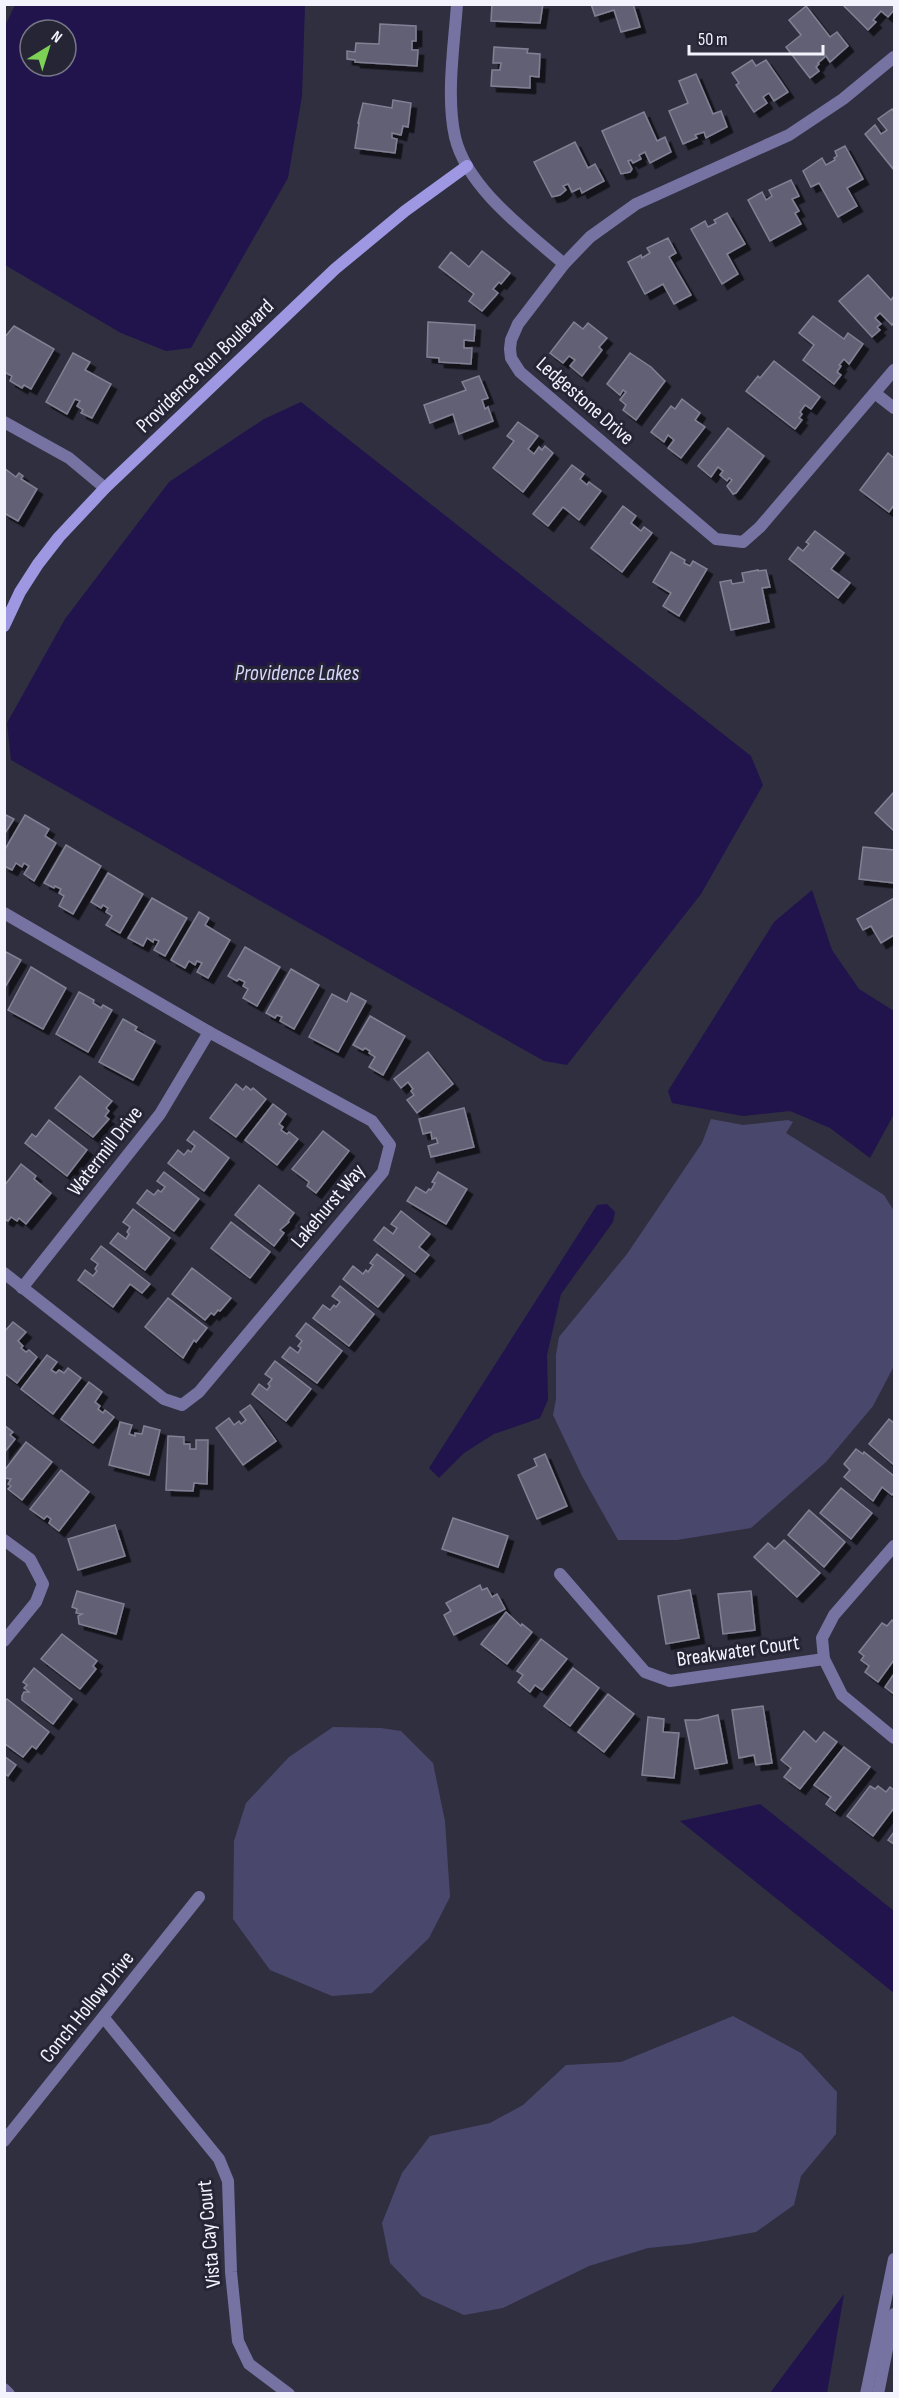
<svg xmlns="http://www.w3.org/2000/svg" width="899" height="2398" font-family="'Sofia Sans Condensed',sans-serif">
	<defs>
		<filter id="shadow"><feDropShadow dx="5.5" dy="5.5" stdDeviation="0" flood-color="#0009"/></filter>
	</defs>
	<rect width="100%" height="100%" fill="#2f2f3f"/>
	<g fill="#4a476d">
		<path d="M711,1119L743,1125L788,1120L793,1122L786,1133L884,1195L894,1211V1366L873,1406L826,1462L751,1528L677,1540H618L582,1476L553,1415L556,1399V1355L559,1337L627,1254L702,1143Z"/>
		<path d="M333,1727L381,1728L401,1731L433,1763L445,1821L450,1897L429,1938L372,1993L332,1996L270,1970L233,1919L234,1841L246,1803L289,1757Z"/>
		<path d="M733,2016L801,2053L837,2092L836,2134L801,2176L794,2205L756,2232L689,2244L648,2248L589,2266L503,2308L464,2315L422,2296L390,2263L382,2223L402,2173L430,2136L490,2123L523,2105L566,2065L621,2062Z"/>
	</g>
	<g fill="#21144d" fill-rule="evenodd">
		<path d="M15,5H305L302,96L288,178L191,348L166,351L121,333L5,265L4,28ZM30,30H66V66H30Z"/>
		<path d="M301,402L751,756L763,785L701,894L567,1065L544,1061L11,760L7,723L65,619L169,482L264,419Z"/>
		<path d="M812,890L832,950L859,989L894,1011V1114L870,1158L830,1128L790,1111L743,1116L672,1103L668,1091L774,922Z"/>
		<path d="M607,1204L615,1212L613,1222L561,1294L547,1355L548,1400L540,1418L494,1434L464,1453L439,1478L429,1468L597,1205Z"/>
		<path d="M760,1804L894,1911V1993L680,1821Z"/>
		<path d="M844,2294L827,2393H770Z"/>
	</g>
	<g fill="#626174" stroke="#818195" stroke-width="1.5" filter="url(#shadow)">
		<path d="M492,4H543L540,23L491,21Z"/>
		<path d="M591,4H633L640,27L621,32L614,10L595,16Z"/>
		<path d="M842,4H894V10L888,17L881,11L873,20L876,22L868,30Z"/>
		<path d="M806,6L830,37L837,32L848,46L830,62L826,56L818,63L819,64L816,67L819,71L810,78L786,47L801,35L789,20Z"/>
		<path d="M380,24L416,26V41H412V50H418L417,66L355,62V60L347,59V51L355,52L356,43L379,44Z"/>
		<path d="M494,47L528,49L527,53L540,54L539,77L530,76V88L491,86L492,70H500L501,63H493Z"/>
		<path d="M752,60L756,66L766,60L788,92L774,101L769,93L763,97L767,103L754,112L736,85L739,83L732,73Z"/>
		<path d="M696,74L713,114L721,111L727,127L706,138L704,132L695,135L697,138L683,144L669,111L688,103L679,81Z"/>
		<path d="M393,100L411,103L408,127L403,126L401,135L392,133V138L397,139L395,153L355,148L359,123H358L363,103L392,108Z"/>
		<path d="M892,109L894,112V170L865,134L875,125L881,134L887,130L878,119Z"/>
		<path d="M644,112L657,141L665,137L671,152L650,163L645,152L639,155L641,159L633,163L631,160L628,161L632,169L630,172L621,174L602,131Z"/>
		<path d="M575,142L588,168L595,164L604,181L582,193L580,188L572,192L568,184L563,186L566,190L560,195L552,197L534,162Z"/>
		<path d="M845,146L863,179L847,188L857,206L838,217L819,183L811,187L803,171L822,158L826,165L835,160L834,158L837,156L835,151Z"/>
		<path d="M791,180L799,196L792,199L799,211L795,213L801,224L770,241L748,200L762,192L766,200L772,196L769,190Z"/>
		<path d="M727,213L745,244L727,254L738,274L722,284L691,229L705,221L708,227L716,223L714,220Z"/>
		<path d="M668,238L676,253L669,257L691,295L674,304L663,284L645,294L628,262L641,255L642,258L650,253L647,248Z"/>
		<path d="M482,251L510,273L501,284L499,282L493,289L498,293L482,311L469,301L474,294L439,267L451,252L469,267Z"/>
		<path d="M868,275L891,300L894,296V322L892,325L880,313L875,318L881,324L877,327L880,330L872,337L839,301Z"/>
		<path d="M813,316L844,339L848,333L863,344L849,364L844,359L839,365L841,366L837,372L841,375L834,384L803,360L814,345L799,333Z"/>
		<path d="M428,322L475,325L474,341L464,340V348H472L471,364L439,362V358L427,357Z"/>
		<path d="M574,322L583,329L588,323L607,338L599,347L602,350L582,376L570,366L575,360L569,356L563,363L550,353Z"/>
		<path d="M14,326L54,349L31,389L24,385L22,388L10,381L12,376L4,372V338Z"/>
		<path d="M73,353L90,362L85,370L111,384L92,418L81,413L83,410L77,406L80,401L75,399L67,414L46,402Z"/>
		<path d="M630,353L651,367L665,381L636,420L623,410L626,405L620,400L626,392L623,390L620,395L607,384Z"/>
		<path d="M774,361L820,397L811,409L805,405L800,412L802,414L799,418L802,420L795,429L746,391L758,376L760,378Z"/>
		<path d="M479,376L488,398L482,400L485,409L488,407L493,421L459,434L453,414L430,423L424,405L466,390L462,382Z"/>
		<path d="M682,399L700,413L695,420L705,427L681,458L668,448L674,440L668,435L664,442L651,432L671,406L675,409Z"/>
		<path d="M518,422L538,436L528,449L534,454L539,447L542,450L545,446L553,453L523,492L493,468L514,441L507,436Z"/>
		<path d="M728,428L764,456L736,493L733,494L727,486L732,480L729,478L727,481L720,475L723,471L718,467L711,477L698,466Z"/>
		<path d="M888,453L894,458V505L889,512L860,490Z"/>
		<path d="M572,465L584,474L580,479L587,485L589,482L601,491L579,520L563,507L548,526L533,514Z"/>
		<path d="M4,468L16,477L19,473L23,476L21,479L37,489L18,521L4,513Z"/>
		<path d="M623,506L636,516L631,523L641,531L644,527L652,533L622,572L591,548Z"/>
		<path d="M815,531L844,553L831,569L850,583L838,598L789,559L798,547L803,551L809,544L806,542Z"/>
		<path d="M671,552L685,560L684,563L690,566L693,561L707,569L679,616L663,606L671,593L653,582Z"/>
		<path d="M758,570V571L766,570L770,587L762,588L769,622L731,630L720,582L731,580L732,584L744,582L742,573Z"/>
		<path d="M894,792V831L875,813Z"/>
		<path d="M4,814L14,819L4,835Z"/>
		<path d="M25,815L49,829L45,836L56,843L34,881L24,874L29,866L24,863L22,867L16,863L12,870L4,866V851Z"/>
		<path d="M66,845L101,866L73,914L59,906L64,896L59,893L61,889L55,886L54,888L44,883Z"/>
		<path d="M863,847L894,850V883L859,879Z"/>
		<path d="M108,873L143,894L120,933L106,925L112,916L106,912L108,908L103,905L101,908L91,902Z"/>
		<path d="M152,898L187,918L165,956L154,950L159,941L154,939L153,942L147,938L143,946L128,938Z"/>
		<path d="M894,898V935L881,943L871,926L863,930L857,919Z"/>
		<path d="M199,912L209,918L205,925L230,940L208,978L197,972L202,963L197,961L195,965L189,961L185,968L171,960Z"/>
		<path d="M245,947L280,967L257,1006L243,998L248,989L243,986L245,982L239,979L237,981L228,976Z"/>
		<path d="M6,952L21,960L4,989V955Z"/>
		<path d="M31,967L66,988L43,1029L8,1010Z"/>
		<path d="M291,969L319,985L294,1029L280,1021L282,1017L277,1015L275,1018L266,1013Z"/>
		<path d="M79,992L94,1000L93,1003L101,1008L103,1005L112,1010L88,1052L56,1034Z"/>
		<path d="M351,993L366,1001L338,1052L309,1037L332,994L347,1002Z"/>
		<path d="M370,1016L405,1036L383,1075L369,1067L375,1057L369,1053L370,1051L365,1048L363,1050L353,1045Z"/>
		<path d="M123,1019L137,1027L135,1030L155,1041L133,1080L99,1062Z"/>
		<path d="M428,1052L453,1084L417,1113L407,1100L414,1095L411,1091L413,1089L408,1082L401,1088L394,1079Z"/>
		<path d="M80,1076L112,1101L106,1108L109,1111L105,1116L109,1119L93,1137L55,1108Z"/>
		<path d="M236,1084L243,1090L246,1086L251,1090L253,1088L266,1099L236,1137L210,1118Z"/>
		<path d="M273,1104L286,1114L279,1124L283,1127L281,1130L287,1134L289,1132L298,1139L277,1165L245,1140Z"/>
		<path d="M464,1108L474,1147L431,1157L428,1146L438,1143L436,1138L432,1139L431,1132L423,1134L419,1119Z"/>
		<path d="M49,1120L87,1150L67,1176L25,1143L32,1134L36,1137Z"/>
		<path d="M194,1131L229,1158L204,1191L168,1163L178,1150L184,1155L188,1150L191,1152L195,1146L187,1140Z"/>
		<path d="M323,1131L349,1151L316,1193L307,1186L309,1182L292,1169Z"/>
		<path d="M21,1164L36,1176L34,1179L51,1193L26,1224L19,1218L17,1221L11,1217L8,1221L4,1219V1186Z"/>
		<path d="M164,1172L199,1199L174,1231L137,1203L147,1190L154,1195L158,1190L161,1192L165,1187L157,1181Z"/>
		<path d="M438,1172L467,1189L446,1224L407,1201L416,1187L426,1193L429,1189L431,1190L435,1183L432,1182Z"/>
		<path d="M259,1185L294,1213L288,1221L289,1222L280,1230L284,1233L274,1246L235,1215Z"/>
		<path d="M133,1209L170,1238L145,1270L110,1243L118,1233L126,1239L129,1234L127,1232L130,1227L123,1222Z"/>
		<path d="M401,1211L430,1234L419,1247L429,1255L415,1272L374,1240L384,1227L393,1234L397,1228L391,1224Z"/>
		<path d="M231,1222L270,1252L250,1278L211,1248Z"/>
		<path d="M101,1246L150,1284L142,1293L130,1284L113,1307L78,1280L85,1270L93,1276L97,1271L95,1269L98,1264L91,1259Z"/>
		<path d="M377,1254L404,1275L378,1307L343,1279L353,1266L363,1274L366,1270L368,1272L373,1265L370,1263Z"/>
		<path d="M192,1268L231,1298L220,1311L218,1310L214,1315L211,1313L205,1320L172,1294Z"/>
		<path d="M340,1286L374,1314L349,1346L313,1318L323,1305L330,1310L334,1305L336,1307L340,1302L332,1296Z"/>
		<path d="M168,1298L207,1328L196,1342L194,1340L183,1358L145,1327Z"/>
		<path d="M13,1322L26,1332L18,1341L23,1346L21,1348L26,1352L29,1350L37,1357L17,1383L4,1373V1332Z"/>
		<path d="M306,1323L342,1351L317,1383L282,1357L290,1347L298,1353L301,1348L298,1346L302,1341L296,1336Z"/>
		<path d="M47,1355L57,1362L51,1370L56,1373L59,1370L64,1373L68,1368L81,1378L53,1414L21,1389Z"/>
		<path d="M275,1361L311,1389L286,1421L252,1394L259,1384L267,1390L270,1386L268,1384L272,1379L265,1374Z"/>
		<path d="M89,1382L102,1392L95,1402L100,1406L98,1409L103,1413L105,1410L114,1417L93,1443L61,1419Z"/>
		<path d="M250,1405L276,1441L243,1465L216,1428L229,1418L234,1425L239,1421L241,1424L246,1420L240,1412Z"/>
		<path d="M889,1419L894,1423V1465L869,1444Z"/>
		<path d="M120,1422L132,1425L129,1434L135,1436V1433L142,1434L144,1426L160,1430L149,1475L109,1465Z"/>
		<path d="M4,1425L13,1432L10,1435L15,1439L4,1453Z"/>
		<path d="M168,1436L184,1437V1444H190V1449H196V1440H208L207,1484L194,1483L193,1491L166,1490Z"/>
		<path d="M26,1442L52,1462L22,1500L8,1489L11,1486L8,1484L11,1479L4,1478V1471Z"/>
		<path d="M856,1449L863,1454L864,1452L894,1476V1492L892,1495L882,1487L873,1501L844,1477L850,1470L844,1464Z"/>
		<path d="M545,1454L567,1506L537,1519L518,1475L537,1466L534,1459Z"/>
		<path d="M61,1470L89,1492L59,1531L49,1523L51,1519L47,1516L44,1519L30,1509Z"/>
		<path d="M841,1488L872,1513L851,1539L820,1513Z"/>
		<path d="M809,1510L845,1542L824,1567L788,1535Z"/>
		<path d="M453,1518L508,1536L498,1567L442,1549Z"/>
		<path d="M115,1525L125,1556L78,1570L68,1539Z"/>
		<path d="M784,1540L820,1573L797,1597L754,1557L768,1543L775,1549Z"/>
		<path d="M480,1585L482,1590L487,1588L492,1597L497,1594L505,1609L454,1635L444,1615L451,1611L446,1603Z"/>
		<path d="M690,1590L699,1638L666,1644L658,1596Z"/>
		<path d="M77,1591L124,1604L116,1634L79,1624L78,1616L82,1614L76,1613L77,1609L72,1607Z"/>
		<path d="M751,1591L755,1630L723,1634L718,1594Z"/>
		<path d="M506,1612L521,1626L522,1624L532,1632L507,1664L481,1644Z"/>
		<path d="M892,1620L894,1622V1660L878,1682L865,1672L869,1666L861,1660L864,1656L859,1652L882,1623L887,1626Z"/>
		<path d="M62,1634L97,1661L93,1666L96,1669L80,1689L41,1659Z"/>
		<path d="M541,1639L567,1659L542,1690L535,1685L530,1692L518,1682L523,1675L517,1671Z"/>
		<path d="M34,1668L72,1699L53,1724L22,1700V1696L24,1692H29L24,1688L27,1685L23,1682Z"/>
		<path d="M573,1668L599,1688L570,1726L544,1706Z"/>
		<path d="M894,1674V1694L885,1687Z"/>
		<path d="M608,1694L634,1714L604,1752L578,1732Z"/>
		<path d="M7,1699L49,1732L36,1749L32,1746L23,1757L4,1743V1702Z"/>
		<path d="M763,1706L772,1763L756,1765L754,1755L739,1758L732,1710Z"/>
		<path d="M718,1715L727,1763L695,1769L685,1720H698Z"/>
		<path d="M648,1717L664,1719L663,1732L679,1733L674,1778L642,1775Z"/>
		<path d="M804,1731L816,1742L824,1732L837,1742L800,1789L784,1777L791,1768L781,1760Z"/>
		<path d="M844,1747L870,1767L835,1811L826,1804L831,1797L814,1785Z"/>
		<path d="M4,1756L16,1765L8,1776L4,1773Z"/>
		<path d="M870,1786L875,1789L878,1786L886,1792L890,1787L894,1790V1808L873,1836L847,1816Z"/>
		<path d="M894,1832V1844L888,1840Z"/>
	</g>
	<g fill="none" stroke-linecap="round" stroke-linejoin="round">
		<g stroke="#7673a2" stroke-width="12">
			<path d="M457,4C454,46 446,97 455,137C467,188 526,231 564,264"/>
			<path d="M894,57L843,99L789,135L636,204L590,237L564,264L518,324L511,340L510,349L511,358L520,372L716,539L743,542L760,527L894,370"/>
			<path d="M876,394L894,408"/>
			<path d="M4,422L69,458L105,488"/>
			<path d="M4,913L209,1032L372,1121L390,1145L383,1172L199,1392L182,1405L164,1399L4,1273"/>
			<path d="M22,1288L160,1114L209,1032"/>
			<path d="M4,1540L30,1559L43,1584L36,1602L4,1641"/>
			<path d="M894,1546L834,1615L822,1638L824,1659L842,1695L894,1738"/>
			<path d="M560,1574L645,1672L670,1681L824,1659"/>
			<path d="M104,2018L219,2159L228,2181L231,2272L238,2341L249,2364L289,2394"/>
			<path d="M4,2141L199,1897"/>
			<path d="M4,2389L9,2394"/>
			<path d="M866,2394L894,2259"/>
			<path d="M878,2394L894,2314"/>
		</g>
		<path stroke="#9e98e3" stroke-width="12" d="M4,626L20,592L38,564L59,537L105,488L335,269L405,211L467,166"/>
	</g>
	<g text-anchor="middle" dominant-baseline="central" stroke-width="6" stroke-linejoin="round" paint-order="stroke">
		<g font-size="21" fill="#f3f3fe" stroke="#262535">
			<text transform="translate(205 366) rotate(-44)">Providence Run Boulevard</text>
			<text transform="translate(585 401) rotate(41)">Ledgestone Drive</text>
			<text transform="translate(105 1151) rotate(-52)">Watermill Drive</text>
			<text transform="translate(328 1206) rotate(-50)">Lakehurst Way</text>
			<text transform="translate(738 1651) rotate(-8)">Breakwater Court</text>
			<text transform="translate(87 2007) rotate(-51)">Conch Hollow Drive</text>
			<text transform="translate(209 2234) rotate(-95)">Vista Cay Court</text>
		</g>
		<g font-size="22" font-style="italic" fill="#d6d5fa" stroke="#262535">
			<text x="297" y="673">Providence Lakes</text>
		</g>
	</g>
	<rect width="899" height="2398" fill="none" stroke="#f3f3fe" stroke-width="12"/>
	<g transform="translate(48 48) rotate(38)"><circle r="28" fill="#262535" stroke="#787785" stroke-width="1.5"/>
	<path d="M0-4.5L10 22L0 15L-10 22Z" fill="#7dd154"/>
	<text y="-9" font-size="16" font-weight="bold" text-anchor="middle" fill="#f3f3fe">N</text>
	</g>
	<path d="M689 45v9h134v-9" fill="none" stroke="#f3f3fe" stroke-width="3"/>
	<text x="698" y="45" font-size="18" fill="#f3f3fe" stroke="#262535" stroke-width="4.5" paint-order="stroke">50 m</text>
</svg>
